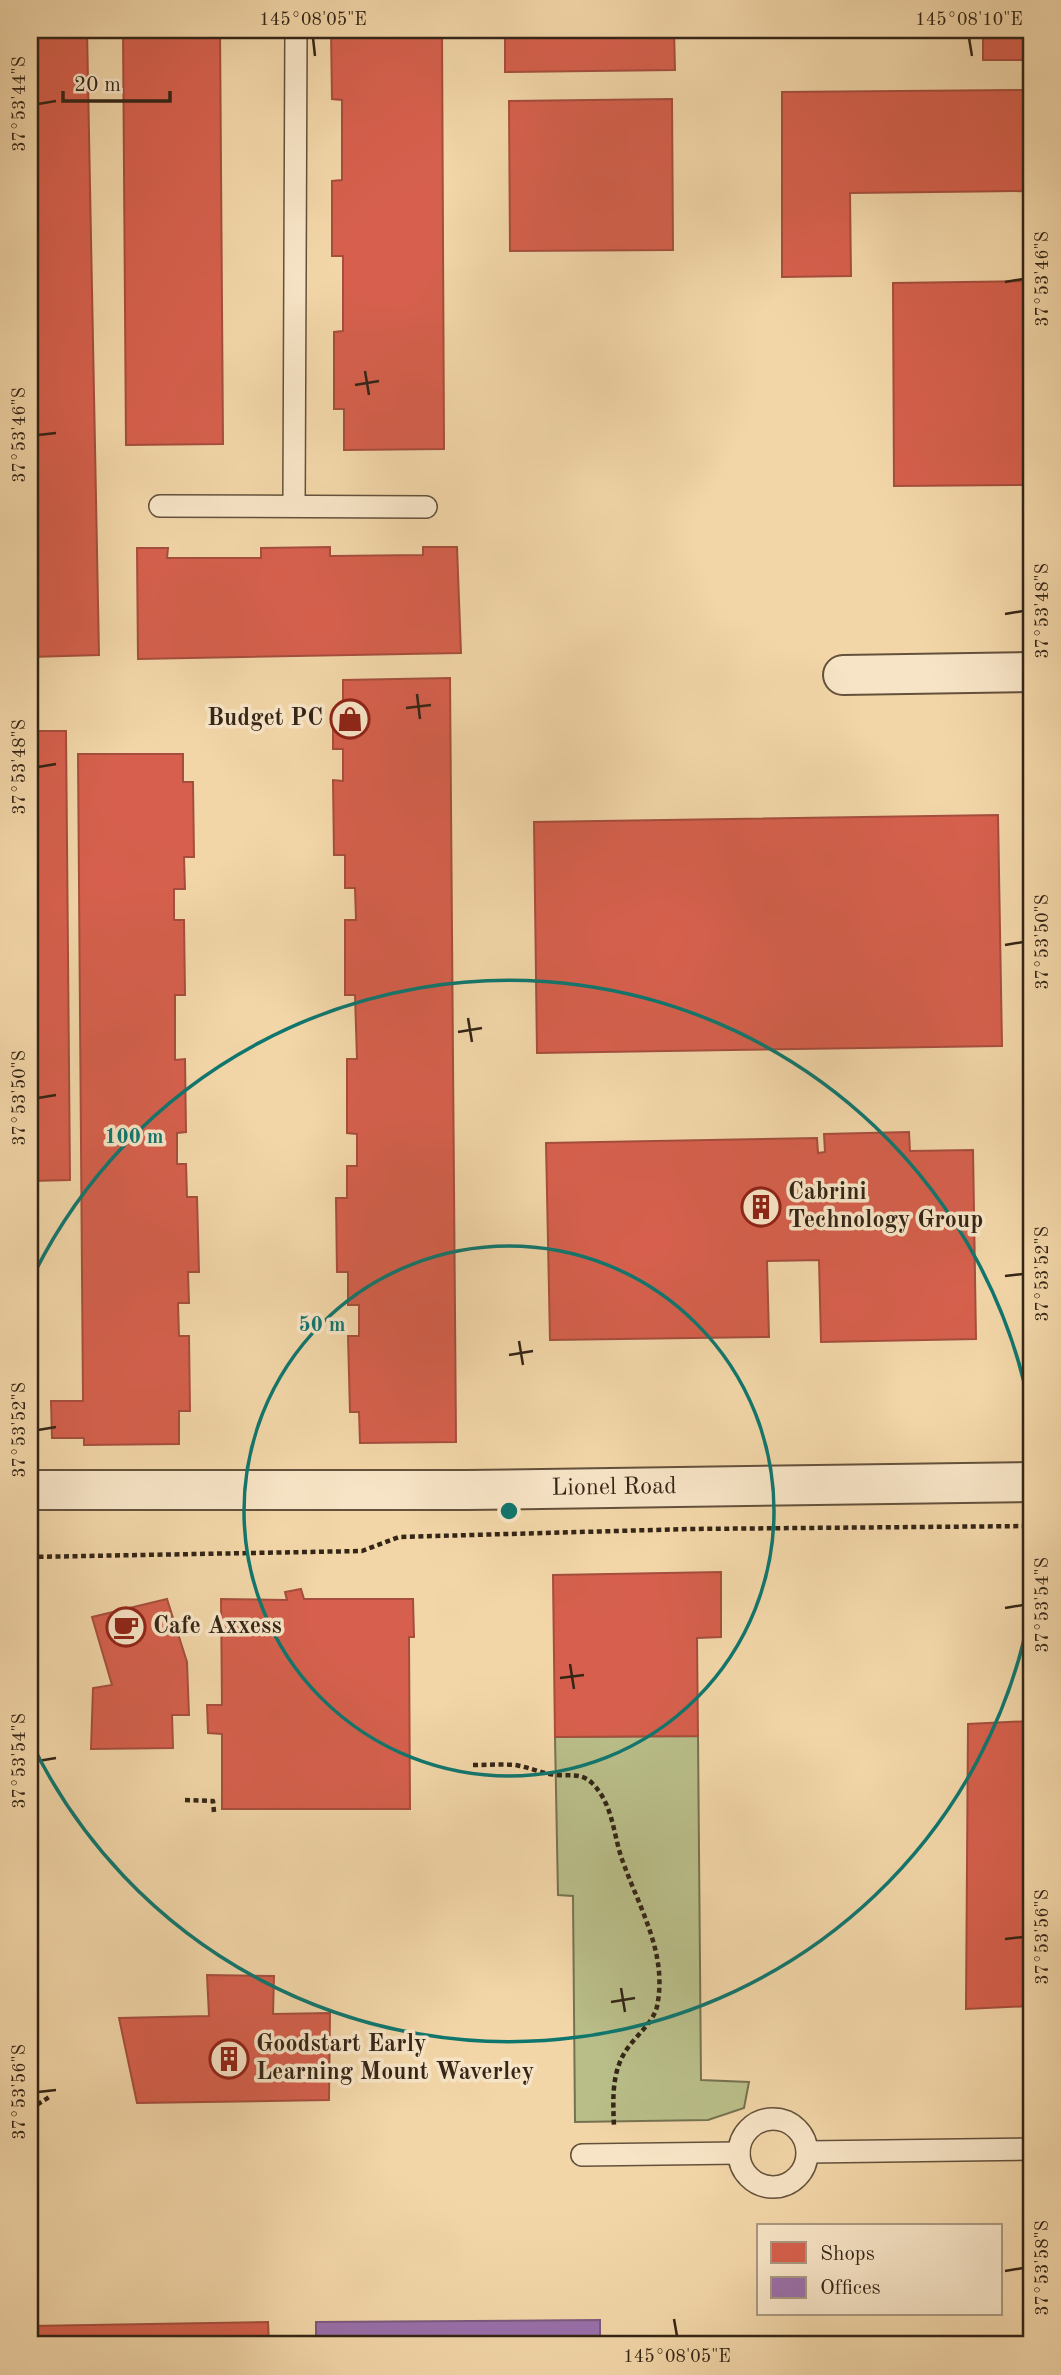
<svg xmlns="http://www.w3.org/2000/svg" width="1061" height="2375" font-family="'Old Standard TT',serif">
	<rect width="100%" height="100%" fill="#f2d6a8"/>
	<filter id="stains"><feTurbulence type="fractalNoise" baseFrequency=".00286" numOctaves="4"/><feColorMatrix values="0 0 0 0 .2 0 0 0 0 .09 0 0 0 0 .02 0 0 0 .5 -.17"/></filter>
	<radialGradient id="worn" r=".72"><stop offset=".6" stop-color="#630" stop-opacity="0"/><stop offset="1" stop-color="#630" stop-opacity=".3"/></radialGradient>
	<path fill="#b9be89" stroke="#767250" stroke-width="2" d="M698,1736L701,2080L749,2082L744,2108L708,2120L575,2122L573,1896L558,1895L555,1737Z"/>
	<g fill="#d6604d" stroke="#a54e3d" stroke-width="2">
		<path d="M30,30H87L99,655L30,657Z"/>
		<path d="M123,30H220L223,444L126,445Z"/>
		<path d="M331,30H442L444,449L344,450V409H334V332L343,331V256H332V181L342,180V100L332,99Z"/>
		<path d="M505,30H674L675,70L505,72Z"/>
		<rect x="983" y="30" width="48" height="30"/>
		<path d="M1031,90L1029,191L850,193L851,276L782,277V92Z"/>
		<path d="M672,99L673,250L510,251L509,101Z"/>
		<path d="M1031,281V485L894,486L893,283Z"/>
		<path d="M330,547V556L423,555V547H457L461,653L138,659L137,548H168L167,558H261V548Z"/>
		<path d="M450,678L456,1442L360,1443L359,1412H350L348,1336H359V1305H348V1272H337L336,1198H347V1166H357V1134L347,1133V1059H357L355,995H345V920H356L355,888H345V855H334L333,780L343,781V749H333V711H343V680Z"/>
		<path d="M30,731H66L70,1180L30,1181Z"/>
		<path d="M78,754H183V782H193L194,857H184L185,889H174V920H184L185,995H175V1060L185,1059L186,1132L177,1133V1164H186L187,1197H197L199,1272H188L189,1303H178L179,1336H189L190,1411H179V1444L84,1445V1438H52L51,1401H83Z"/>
		<path d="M998,815L1002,1046L537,1053L534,822Z"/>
		<path d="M909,1132L910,1151L973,1150L976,1339L821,1342L819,1260L767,1261L769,1337L550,1340L546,1143L817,1138L818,1153L825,1152L824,1134Z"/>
		<path d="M721,1572V1637L697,1638L698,1736L555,1737L553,1575Z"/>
		<path d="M301,1589L304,1599H413L414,1637H409L410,1809H222V1734L208,1733L207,1705H222L221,1599L287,1600L285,1592Z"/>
		<path d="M167,1599L187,1662L189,1715H172L173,1748L91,1749L93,1688L112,1685L92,1617Z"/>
		<path d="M1031,1721V2006L966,2009L968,1724Z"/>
		<path d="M207,1975L274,1976L273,2014L330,2013L329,2100L137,2103L119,2018L209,2016Z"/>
		<path d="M268,2322L269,2345H30V2326Z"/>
	</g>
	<path fill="#9970ab" stroke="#7b5a7f" stroke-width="2" d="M600,2320V2345H316V2322Z"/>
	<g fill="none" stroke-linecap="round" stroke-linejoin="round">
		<g stroke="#64513b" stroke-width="24">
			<g id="service">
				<path d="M160,506L426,507"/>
				<path d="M294,506L296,30"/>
				<circle cx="773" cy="2153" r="34"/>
				<path d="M808,2152L1031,2149"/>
				<path d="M582,2155L739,2153"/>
			</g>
		</g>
		<g stroke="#64513b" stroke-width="42">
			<g id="minor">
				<path d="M843,675L1031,672"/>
				<path id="s1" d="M30,1490H466L1031,1482"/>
			</g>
		</g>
		<g stroke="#342517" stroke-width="4.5" stroke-dasharray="5 3.5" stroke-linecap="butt">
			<path d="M30,1557L362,1551L399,1537L689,1529L1031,1526"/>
			<path d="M473,1765C487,1765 501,1764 515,1765C529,1767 543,1774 557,1775C570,1776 582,1773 592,1783C614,1805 613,1836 623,1862C639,1907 666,1951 658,2001C656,2021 638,2033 627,2049C611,2072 613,2100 614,2127"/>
			<path d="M185,1800L213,1801L214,1812"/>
			<path d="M30,2109L51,2096"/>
		</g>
		<use href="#service" stroke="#f7e4c6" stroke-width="21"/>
		<use href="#minor" stroke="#f7e4c6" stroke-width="38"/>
	</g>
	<path fill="none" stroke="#342517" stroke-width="2.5" d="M313,38L315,56M969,38L972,56M38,104L56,101M1005,282L1023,279M365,371L369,395M355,385L379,381M38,435L56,433M1005,614L1023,611M417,694L420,719M406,708L431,705M38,767L56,764M1005,945L1023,942M468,1018L472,1042M458,1032L482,1028M38,1098L56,1095M1005,1276L1023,1274M519,1341L523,1365M509,1355L533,1351M38,1430L56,1427M1005,1608L1023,1605M570,1664L574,1689M560,1678L584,1675M38,1761L56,1758M1005,1939L1023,1937M621,1988L625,2012M611,2002L635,1998M38,2092L56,2090M1005,2271L1023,2268M674,2319L677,2336"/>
	<g fill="none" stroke="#0f766e" stroke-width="3.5">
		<circle cx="509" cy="1511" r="265"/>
		<path d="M1031 1608A531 531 0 0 1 32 1744M32 1278A531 531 0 0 1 1031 1414"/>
	</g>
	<defs>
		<g id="shop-ring" transform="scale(2.0125)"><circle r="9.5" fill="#f7e4c6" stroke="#8f2418" stroke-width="1.5"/><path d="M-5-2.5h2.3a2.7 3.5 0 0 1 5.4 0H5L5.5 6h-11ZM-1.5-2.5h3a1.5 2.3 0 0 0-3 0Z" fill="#8f2418"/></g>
		<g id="building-ring" transform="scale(2.0125)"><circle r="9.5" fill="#f7e4c6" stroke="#8f2418" stroke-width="1.5"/><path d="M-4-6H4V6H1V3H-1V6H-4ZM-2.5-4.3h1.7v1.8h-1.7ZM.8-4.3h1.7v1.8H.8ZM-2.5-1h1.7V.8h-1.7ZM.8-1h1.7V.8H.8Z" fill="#8f2418"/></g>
		<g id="cafe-ring" transform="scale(2.0125)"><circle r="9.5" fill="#f7e4c6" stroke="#8f2418" stroke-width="1.5"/><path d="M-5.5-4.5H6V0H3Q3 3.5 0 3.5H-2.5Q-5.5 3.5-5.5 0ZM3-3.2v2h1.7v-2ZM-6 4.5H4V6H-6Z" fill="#8f2418"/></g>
	</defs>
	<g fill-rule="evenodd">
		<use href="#shop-ring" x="350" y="719"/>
		<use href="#building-ring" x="761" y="1207"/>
		<use href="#cafe-ring" x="126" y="1627"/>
		<use href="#building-ring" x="229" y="2059"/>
	</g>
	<g text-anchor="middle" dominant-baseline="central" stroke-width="7" stroke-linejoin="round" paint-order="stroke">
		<g font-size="24" font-weight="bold" fill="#342517" stroke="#f7e4c6" text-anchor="start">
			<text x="323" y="719" text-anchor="end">Budget PC</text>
			<text x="788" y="1193">Cabrini<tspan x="788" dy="28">Technology Group</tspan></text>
			<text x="153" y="1627">Cafe Axxess</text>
			<text x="256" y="2045">Goodstart Early<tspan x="256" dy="28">Learning Mount Waverley</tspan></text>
		</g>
		<g font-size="24" fill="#342517" stroke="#f7e4c6">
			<text stroke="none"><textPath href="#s1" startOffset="584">Lionel Road</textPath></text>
		</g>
	</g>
	<circle cx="509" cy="1511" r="10" fill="#0f766e" stroke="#f7e4c6" stroke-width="3.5"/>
	<g font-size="21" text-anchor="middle" font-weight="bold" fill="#0f766e" stroke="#f7e4c6" stroke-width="7" stroke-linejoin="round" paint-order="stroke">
		<text x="134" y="1143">100 m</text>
		<text x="322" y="1331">50 m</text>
	</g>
	<rect width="1061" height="2375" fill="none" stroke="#f2d6a8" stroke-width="77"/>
	<rect x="757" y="2224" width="245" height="91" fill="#f7e4c6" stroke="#a99880" stroke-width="2"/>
	<rect x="771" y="2242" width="35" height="21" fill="#d6604d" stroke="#a99880" stroke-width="2"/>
	<text x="820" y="2260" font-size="21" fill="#342517">Shops</text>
	<rect x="771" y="2277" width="35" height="21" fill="#9970ab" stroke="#a99880" stroke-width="2"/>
	<text x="820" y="2294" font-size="21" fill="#342517">Offices</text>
	<path d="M63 91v10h107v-10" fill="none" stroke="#342517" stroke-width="3.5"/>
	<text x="74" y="91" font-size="21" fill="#342517" stroke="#f7e4c6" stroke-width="5" paint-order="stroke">20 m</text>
	<rect x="38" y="38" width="985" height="2298" fill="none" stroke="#342517" stroke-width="2.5"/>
	<g font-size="18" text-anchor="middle" fill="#342517">
		<text x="313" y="25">145°08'05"E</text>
		<text x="969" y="25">145°08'10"E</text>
		<text transform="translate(19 104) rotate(-90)" y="6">37°53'44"S</text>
		<text transform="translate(1042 279) rotate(-90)" y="6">37°53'46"S</text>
		<text transform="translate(19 435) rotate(-90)" y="6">37°53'46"S</text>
		<text transform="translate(1042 611) rotate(-90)" y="6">37°53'48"S</text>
		<text transform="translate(19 767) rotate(-90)" y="6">37°53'48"S</text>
		<text transform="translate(1042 942) rotate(-90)" y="6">37°53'50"S</text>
		<text transform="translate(19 1098) rotate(-90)" y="6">37°53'50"S</text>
		<text transform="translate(1042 1274) rotate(-90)" y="6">37°53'52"S</text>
		<text transform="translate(19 1430) rotate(-90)" y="6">37°53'52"S</text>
		<text transform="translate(1042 1605) rotate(-90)" y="6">37°53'54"S</text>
		<text transform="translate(19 1761) rotate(-90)" y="6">37°53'54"S</text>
		<text transform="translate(1042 1937) rotate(-90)" y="6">37°53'56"S</text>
		<text transform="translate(19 2092) rotate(-90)" y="6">37°53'56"S</text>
		<text transform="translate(1042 2268) rotate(-90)" y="6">37°53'58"S</text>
		<text x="677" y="2362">145°08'05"E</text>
	</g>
	<rect width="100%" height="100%" filter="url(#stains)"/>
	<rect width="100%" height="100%" fill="url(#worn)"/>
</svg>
